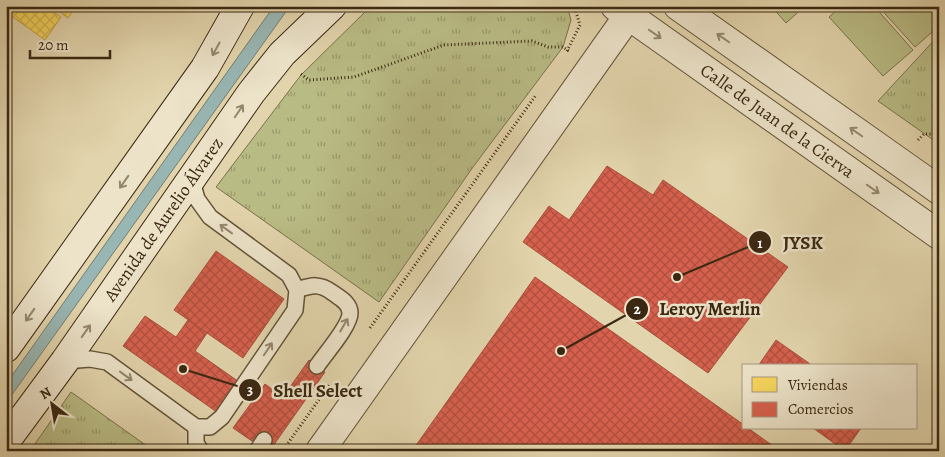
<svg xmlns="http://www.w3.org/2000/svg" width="945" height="457" font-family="Alegreya,serif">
	<defs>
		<pattern id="park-tufts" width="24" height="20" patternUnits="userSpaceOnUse" patternTransform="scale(1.25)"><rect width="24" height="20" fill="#b9bb85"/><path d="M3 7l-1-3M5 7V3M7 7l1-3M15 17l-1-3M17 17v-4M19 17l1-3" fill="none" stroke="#98986b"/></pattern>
		<pattern id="homes-cross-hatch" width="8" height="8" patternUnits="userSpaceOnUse" patternTransform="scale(1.25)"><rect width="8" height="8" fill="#f6d55c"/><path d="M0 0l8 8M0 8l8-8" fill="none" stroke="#d4b74f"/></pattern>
		<pattern id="shops-cross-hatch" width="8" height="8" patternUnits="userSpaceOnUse" patternTransform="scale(1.25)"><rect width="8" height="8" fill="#d6604d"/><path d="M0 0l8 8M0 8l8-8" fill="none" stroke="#af4f3f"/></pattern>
	</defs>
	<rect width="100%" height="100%" fill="#e2d4ac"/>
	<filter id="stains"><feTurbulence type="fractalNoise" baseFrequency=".004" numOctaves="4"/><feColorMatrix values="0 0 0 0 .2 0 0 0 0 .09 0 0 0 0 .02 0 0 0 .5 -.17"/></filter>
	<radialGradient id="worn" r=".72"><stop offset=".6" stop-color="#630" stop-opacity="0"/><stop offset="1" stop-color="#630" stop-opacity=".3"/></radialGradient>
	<g fill="url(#park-tufts)" stroke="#7a724c">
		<path d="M371,6H567L571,20L563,47L473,167L379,302L216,187L301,75Z"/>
		<path d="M939,35V144L878,101Z"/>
		<path d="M71,392L154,451H30Z"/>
	</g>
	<g fill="#b9bb85" stroke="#7a724c">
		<path d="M771,6H805L786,23Z"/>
		<path d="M842,6H874L913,50L883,76L829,17Z"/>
		<path d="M878,6H932L939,14V26L915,47Z"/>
	</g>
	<path fill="#98b6b3" stroke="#737d73" d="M274,6H290L6,403V384Z"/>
	<g fill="url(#homes-cross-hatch)" stroke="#bea146">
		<path d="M6,6H48L47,8L61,17L45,40L6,12Z"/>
		<path d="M51,6H76L68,18Z"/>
	</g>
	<g fill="url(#shops-cross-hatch)" stroke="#a84f3b">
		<path d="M607,166L653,195L663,180L788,267L708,373L523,242L549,206L569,220Z"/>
		<path d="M216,251L284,299L243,358L174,310Z"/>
		<path d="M535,277L744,425V428H748L780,451H412Z"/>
		<path d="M145,316L176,337L188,320L207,333L195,351L242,384L221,415L123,346Z"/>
		<path d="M776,340L813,366H758Z"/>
		<path d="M309,360L325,372L273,446L257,435L252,441L233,428L265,384L283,397Z"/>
		<path d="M813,428H861L845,451Z"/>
	</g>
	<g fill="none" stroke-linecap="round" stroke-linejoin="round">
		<g stroke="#655338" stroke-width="18">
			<g id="service">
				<path d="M297,290C312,285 320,283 333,293C340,298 350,303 350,313C350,326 325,354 317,366"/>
				<path d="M65,361L90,359L107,362L196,427H210L222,417L295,310L297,290L289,275L210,217L197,199L192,181"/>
				<path d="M196,427V443L201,451"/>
				<path d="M257,451L264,440"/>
			</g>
		</g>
		<g stroke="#655338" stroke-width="30">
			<path id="minor" d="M320,451L628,16"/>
		</g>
		<g stroke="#655338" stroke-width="30">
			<g id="tertiary">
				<path id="s1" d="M615,6L939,235"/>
				<path d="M678,6L939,190"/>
			</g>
		</g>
		<g stroke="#3b2812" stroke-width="30">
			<g id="secondary">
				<path d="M6,348L205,68L240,6"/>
				<path id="s2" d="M6,441L65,361L251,93L282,54L332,6"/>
			</g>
		</g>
		<g stroke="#3b2812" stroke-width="3" stroke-dasharray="1 2.5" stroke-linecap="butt">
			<path d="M567,51L580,25L574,6"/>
			<path d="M301,74L309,80L354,77L444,45L532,41L548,47H563L569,51"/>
			<path d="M918,140L924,134H939"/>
			<path d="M370,328L536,95"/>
			<path d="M286,446L330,384"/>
		</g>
		<use href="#service" stroke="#ece3c9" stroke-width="15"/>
		<use href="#minor" stroke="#ece3c9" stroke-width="28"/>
		<use href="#tertiary" stroke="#ece3c9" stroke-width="28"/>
		<use href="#secondary" stroke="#ece3c9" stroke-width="28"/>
	</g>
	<defs><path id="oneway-shaft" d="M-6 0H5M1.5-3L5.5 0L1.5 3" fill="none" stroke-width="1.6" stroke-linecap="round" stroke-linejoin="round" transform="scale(1.25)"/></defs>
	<g stroke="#94866e">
		<use href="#oneway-shaft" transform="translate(655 34) rotate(35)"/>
		<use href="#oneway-shaft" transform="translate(723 38) rotate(-145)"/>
		<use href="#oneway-shaft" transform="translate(216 49) rotate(119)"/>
		<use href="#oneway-shaft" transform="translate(239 111) rotate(-56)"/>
		<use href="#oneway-shaft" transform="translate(856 132) rotate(-145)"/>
		<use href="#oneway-shaft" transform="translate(124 182) rotate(125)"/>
		<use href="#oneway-shaft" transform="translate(873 189) rotate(35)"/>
		<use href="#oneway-shaft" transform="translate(226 229) rotate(-144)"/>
		<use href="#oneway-shaft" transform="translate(30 315) rotate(125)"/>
		<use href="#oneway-shaft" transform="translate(344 325) rotate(-60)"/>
		<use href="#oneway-shaft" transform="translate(86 331) rotate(-55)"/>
		<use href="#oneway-shaft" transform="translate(268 349) rotate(-56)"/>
		<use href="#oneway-shaft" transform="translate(126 376) rotate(36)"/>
	</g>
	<g text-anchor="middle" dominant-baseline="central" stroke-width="5" stroke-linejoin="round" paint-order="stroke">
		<g font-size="18" fill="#3b2812" stroke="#ece3c9">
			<text stroke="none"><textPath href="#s1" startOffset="199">Calle de Juan de la Cierva</textPath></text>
			<text stroke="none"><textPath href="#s2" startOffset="272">Avenida de Aurelio Álvarez</textPath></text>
		</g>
	</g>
	<path fill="none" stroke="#3b2812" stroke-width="2" d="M677 277L760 242M561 351L637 309M183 369L250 390"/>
	<g fill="#3b2812" stroke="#ece3c9" stroke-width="2">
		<circle cx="677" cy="277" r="5"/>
		<circle cx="561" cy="351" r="5"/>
		<circle cx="183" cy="369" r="5"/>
		<circle cx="760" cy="242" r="12"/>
		<circle cx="637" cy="309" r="12"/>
		<circle cx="250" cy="390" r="12"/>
	</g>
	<g font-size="15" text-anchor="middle" font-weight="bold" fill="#fff">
		<text x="760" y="248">1</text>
		<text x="637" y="314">2</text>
		<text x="250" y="395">3</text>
	</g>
	<g font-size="19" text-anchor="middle" font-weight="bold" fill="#3b2812" stroke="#ece3c9" stroke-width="5" stroke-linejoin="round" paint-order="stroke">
		<text x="803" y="249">JYSK</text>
		<text x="710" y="315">Leroy Merlin</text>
		<text x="318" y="397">Shell Select</text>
	</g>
	<rect width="945" height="457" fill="none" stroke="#e2d4ac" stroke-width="25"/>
	<rect x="8" y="8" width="930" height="442" fill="none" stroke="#3b2812" stroke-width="2.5"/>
	<rect x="12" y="12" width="920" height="432" fill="none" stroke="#3b2812"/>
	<rect x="742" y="364" width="175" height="65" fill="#ece3c9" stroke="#a59880"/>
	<rect x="752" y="377" width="25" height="15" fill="#f6d55c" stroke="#a59880"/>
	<text x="788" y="390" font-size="15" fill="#3b2812">Viviendas</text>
	<rect x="752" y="402" width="25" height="15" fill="#d6604d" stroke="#a59880"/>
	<text x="788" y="414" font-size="15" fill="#3b2812">Comercios</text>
	<g transform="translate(52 404) rotate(329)" stroke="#ece3c9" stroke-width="4" paint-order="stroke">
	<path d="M0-4L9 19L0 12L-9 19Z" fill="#3b2812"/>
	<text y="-8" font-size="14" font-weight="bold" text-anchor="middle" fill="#3b2812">N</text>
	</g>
	<path d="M30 50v8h80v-8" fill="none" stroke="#3b2812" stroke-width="2.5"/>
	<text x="38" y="50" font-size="15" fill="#3b2812" stroke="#ece3c9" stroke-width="4" paint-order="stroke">20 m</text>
	<rect width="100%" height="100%" filter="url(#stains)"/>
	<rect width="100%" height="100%" fill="url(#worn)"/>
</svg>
